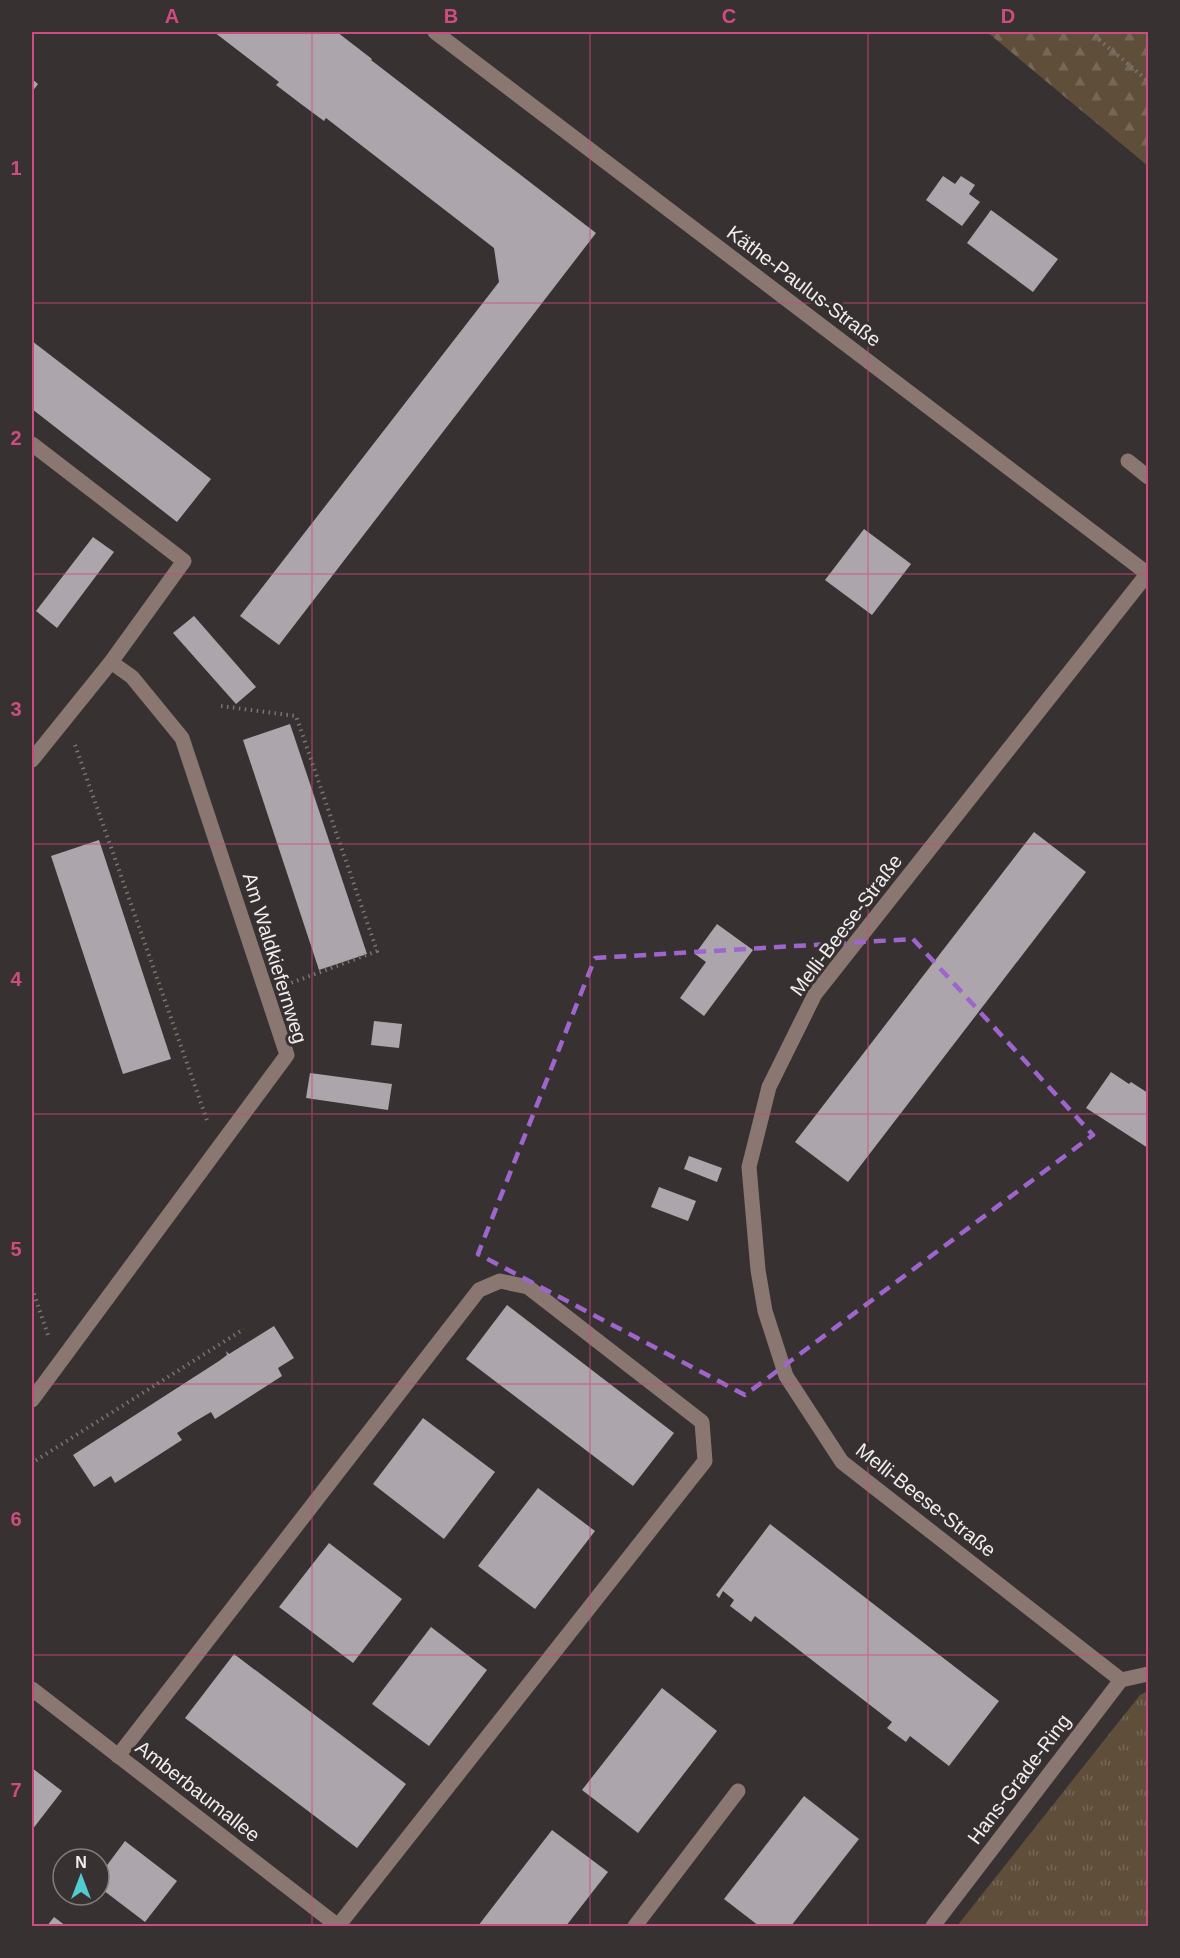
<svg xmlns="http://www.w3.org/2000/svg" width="1180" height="1958" font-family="Helvetica,sans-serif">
	<defs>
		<pattern id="grass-tufts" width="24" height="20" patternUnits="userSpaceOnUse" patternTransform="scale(1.5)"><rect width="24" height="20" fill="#5f4e39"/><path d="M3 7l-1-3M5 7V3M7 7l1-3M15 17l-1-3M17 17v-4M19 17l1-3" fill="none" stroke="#766856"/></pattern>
		<pattern id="forest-firs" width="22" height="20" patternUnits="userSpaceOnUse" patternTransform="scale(1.5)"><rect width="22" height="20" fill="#5f4e39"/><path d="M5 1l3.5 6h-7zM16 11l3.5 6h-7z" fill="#766856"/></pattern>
	</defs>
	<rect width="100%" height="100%" fill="#383132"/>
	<path fill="url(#grass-tufts)" d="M1148,1691V1926H957L1140,1695Z"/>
	<path fill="url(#forest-firs)" d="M987,32H1148V166Z"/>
	<g fill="#aca5ab">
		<path d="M214,32H337L372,59L371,60L596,233L279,645L240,616L499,282L494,248L326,118L324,121L301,104L276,85L279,82Z"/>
		<path d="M32,79L38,84L32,92Z"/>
		<path d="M943,176L955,184L961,176L975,185L969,194L980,202L962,226L926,200Z"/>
		<path d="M991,210L1058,259L1033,292L967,243Z"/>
		<path d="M32,341L211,479L177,522L32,409Z"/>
		<path d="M864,529L911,564L872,615L825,580Z"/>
		<path d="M93,537L114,552L57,628L36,611Z"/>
		<path d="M194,616L256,687L236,704L173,633Z"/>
		<path d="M290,724L367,954L319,970L243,740Z"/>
		<path d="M1034,832L1086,872L848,1182L795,1142Z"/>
		<path d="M99,840L171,1059L123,1074L51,856Z"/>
		<path d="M717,924L753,950L704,1016L680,998L706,962L695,954Z"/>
		<path d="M374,1021L402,1024L399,1048L371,1045Z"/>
		<path d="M1111,1072L1129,1084L1131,1082L1148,1093V1148L1086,1108Z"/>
		<path d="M310,1073L392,1084L388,1110L306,1098Z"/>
		<path d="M689,1156L722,1168L717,1182L684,1169Z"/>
		<path d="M659,1187L696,1201L688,1221L651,1207Z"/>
		<path d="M507,1305L674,1433L633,1486L466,1359Z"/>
		<path d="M274,1326L294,1358L278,1368L282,1376L215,1419L211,1412L194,1422L177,1433L182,1440L115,1483L111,1476L94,1487L73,1455L219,1361L227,1355L226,1351L229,1354Z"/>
		<path d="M423,1418L495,1472L444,1539L373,1484Z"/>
		<path d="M538,1488L595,1531L535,1609L478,1566Z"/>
		<path d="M770,1524L999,1701L949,1766L910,1736L906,1742L887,1728L892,1722L755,1616L751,1622L730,1606L734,1600L723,1591L719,1598L716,1595Z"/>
		<path d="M329,1543L402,1599L353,1663L279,1607Z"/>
		<path d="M431,1627L487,1670L429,1746L372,1704Z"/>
		<path d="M234,1654L406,1784L357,1848L185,1718Z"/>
		<path d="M662,1688L717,1731L638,1833L582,1790Z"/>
		<path d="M32,1768L62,1791L32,1830Z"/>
		<path d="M804,1796L859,1839L791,1926H759L724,1899Z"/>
		<path d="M552,1830L608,1872L566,1926H478Z"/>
		<path d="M125,1841L177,1881L145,1922L99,1887V1876Z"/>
		<path d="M54,1917L66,1926H47Z"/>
	</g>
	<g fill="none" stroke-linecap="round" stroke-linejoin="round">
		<g stroke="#7a7475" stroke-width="4" stroke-dasharray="1.5 4.5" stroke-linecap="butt">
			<path d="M1090,32L1148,81"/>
			<path d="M221,706L296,716L377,951L288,984"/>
			<path d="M75,745L208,1123"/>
			<path d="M32,1288L49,1338"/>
			<path d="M32,1457L35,1461L244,1329"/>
		</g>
		<g stroke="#8b7771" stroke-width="15">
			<path d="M435,32L1148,574"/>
			<path d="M32,444L184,561L111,662L32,760"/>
			<path d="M1128,461L1148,477"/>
			<path d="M32,1400L287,1055L182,738L132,677L111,662"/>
			<path d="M1121,1680L842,1462L786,1376L765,1311L758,1270L749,1167L769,1087L815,994L1148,573"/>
			<path d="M32,1689L338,1926"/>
			<path d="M118,1756L479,1290L500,1281L528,1287L702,1422L705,1461L338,1926"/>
			<path d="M635,1926L738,1791"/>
			<path d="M933,1926L1121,1680L1148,1674"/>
		</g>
	</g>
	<path fill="none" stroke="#9e66cd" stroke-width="4.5" stroke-dasharray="12 8" stroke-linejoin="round" d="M913,939L1093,1135L745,1395L478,1254L595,958Z"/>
	<path fill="none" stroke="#ce4d80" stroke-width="1.5" stroke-opacity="0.55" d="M312,32V1926M590,32V1926M868,32V1926M32,303H1148M32,574H1148M32,844H1148M32,1114H1148M32,1384H1148M32,1655H1148"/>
	<g text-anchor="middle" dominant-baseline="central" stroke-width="6" stroke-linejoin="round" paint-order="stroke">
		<g font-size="20" fill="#f1eced" stroke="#383132">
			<text transform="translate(804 286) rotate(37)">Käthe-Paulus-Straße</text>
			<text transform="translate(846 925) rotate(-53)">Melli-Beese-Straße</text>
			<text transform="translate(275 958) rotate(73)">Am Waldkiefernweg</text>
			<text transform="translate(926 1500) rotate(38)">Melli-Beese-Straße</text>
			<text transform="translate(1019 1779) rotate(-53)">Hans-Grade-Ring</text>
			<text transform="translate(198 1791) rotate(38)">Amberbaumallee</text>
		</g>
	</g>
	<rect width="1180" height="1958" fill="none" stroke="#383132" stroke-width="66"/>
	<g transform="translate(81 1877)"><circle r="28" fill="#383132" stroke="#827c7d" stroke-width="1.5"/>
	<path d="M0-4.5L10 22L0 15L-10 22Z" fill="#52ccd0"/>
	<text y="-9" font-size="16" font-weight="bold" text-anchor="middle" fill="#f1eced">N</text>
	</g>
	<rect x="33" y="33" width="1114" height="1892" fill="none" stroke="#ce4d80" stroke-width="2"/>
	<g font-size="20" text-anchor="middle" font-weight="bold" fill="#ce4d80">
		<text x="172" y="23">A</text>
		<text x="451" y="23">B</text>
		<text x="729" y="23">C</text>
		<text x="1008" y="23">D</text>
		<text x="16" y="175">1</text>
		<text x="16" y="445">2</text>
		<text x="16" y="716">3</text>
		<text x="16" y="986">4</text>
		<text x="16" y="1256">5</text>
		<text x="16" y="1526">6</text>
		<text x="16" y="1797">7</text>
	</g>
</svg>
